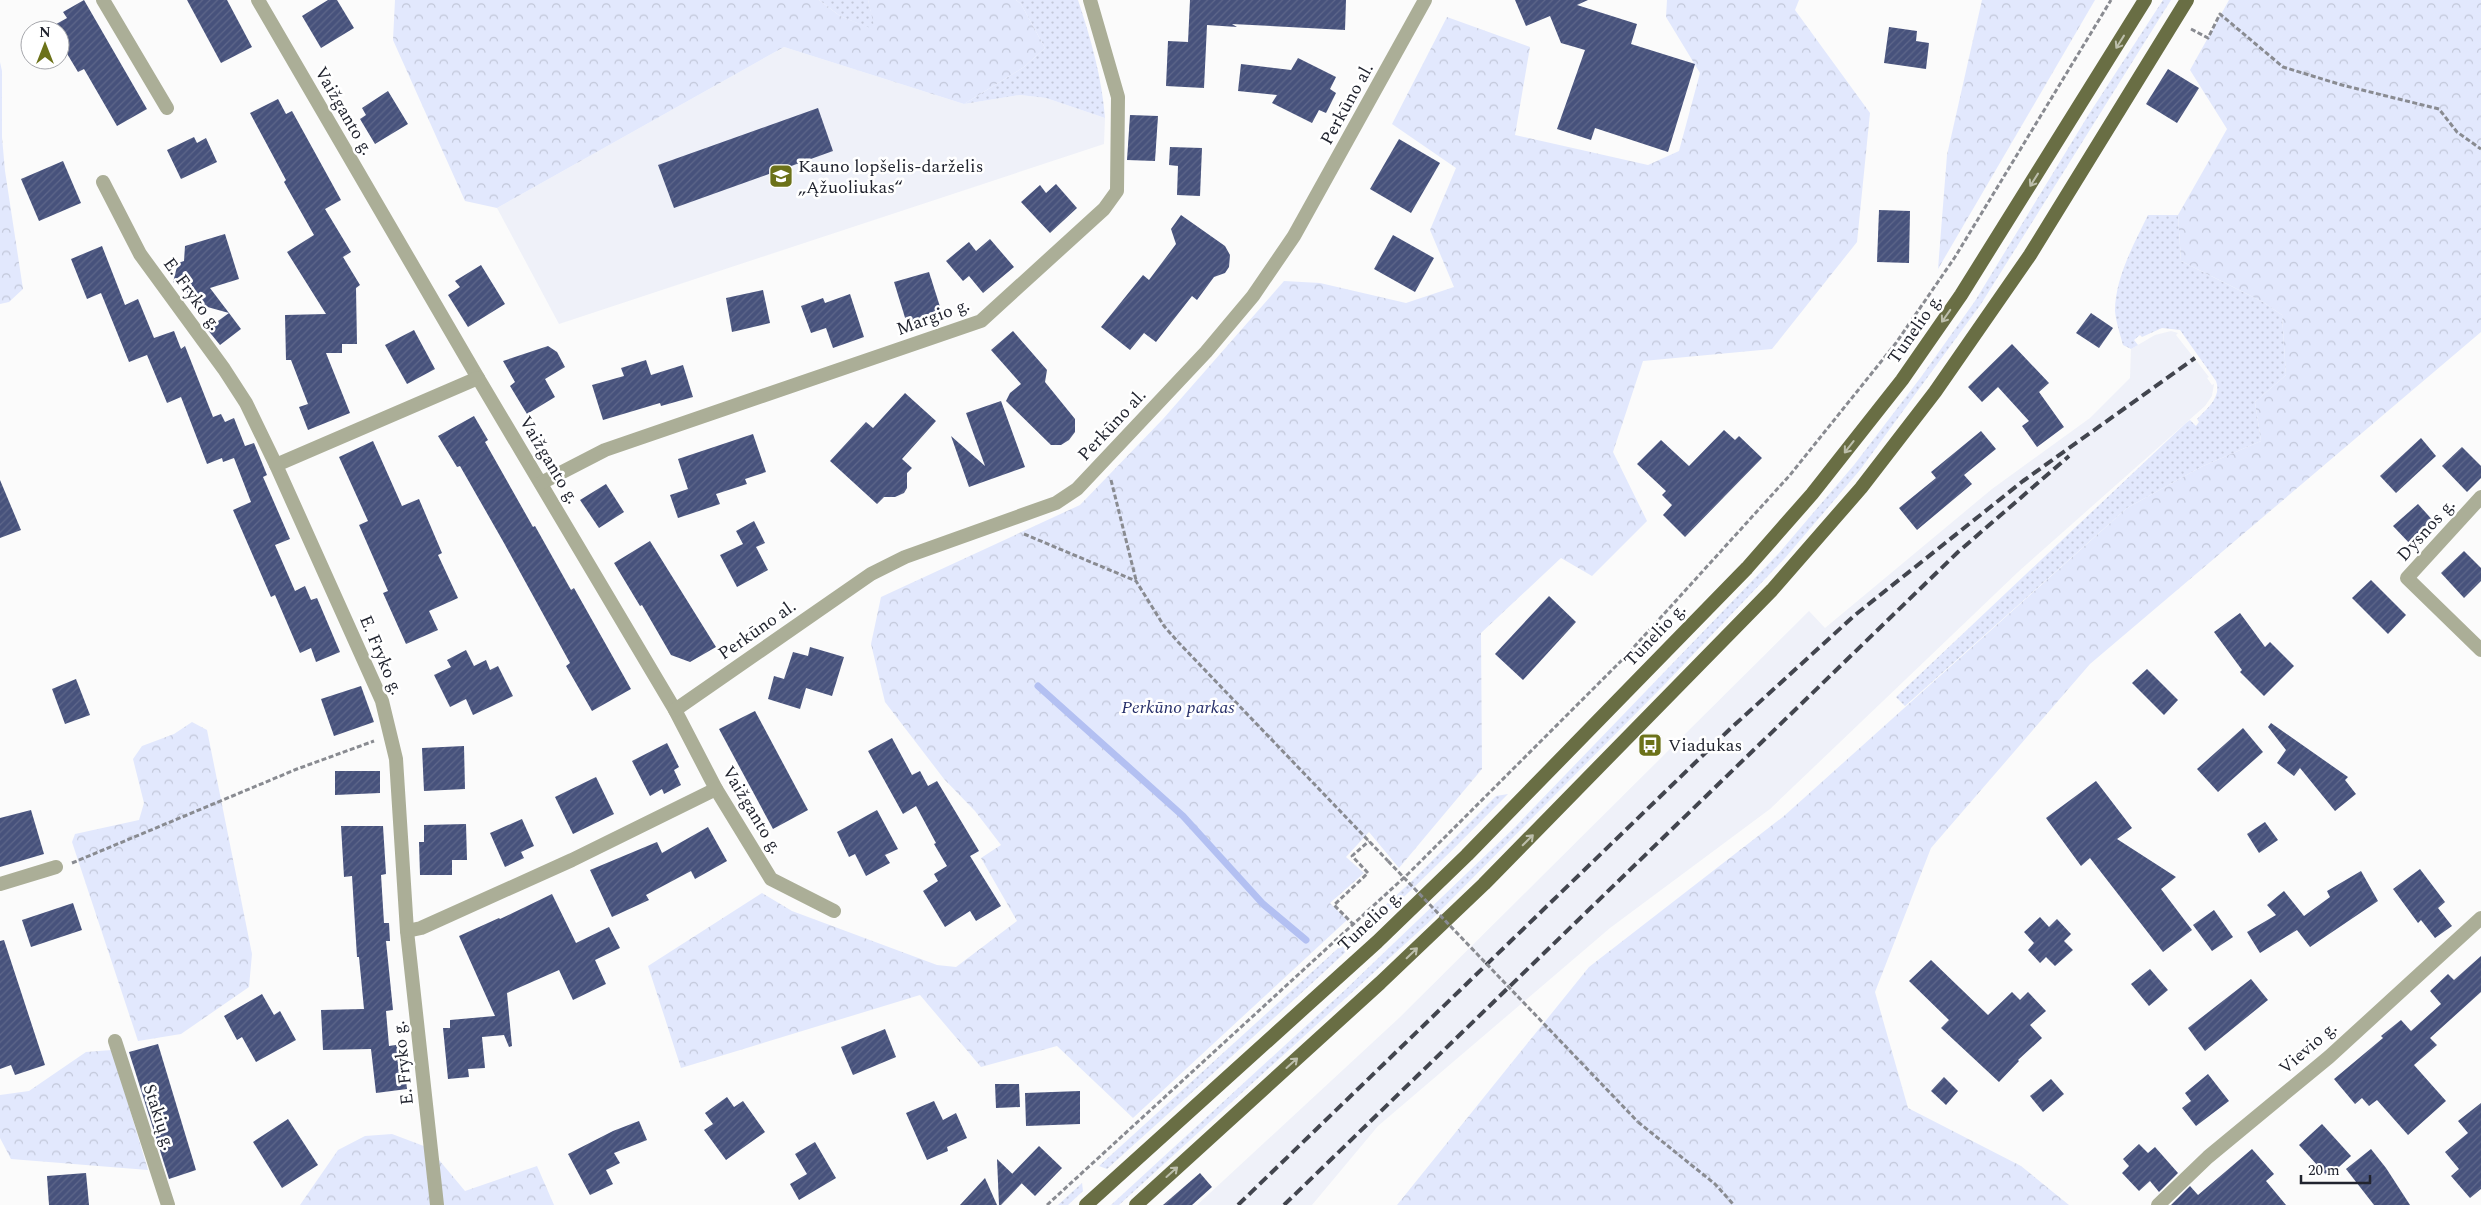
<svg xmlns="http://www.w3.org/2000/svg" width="2481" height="1205" font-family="Spectral,serif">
	<defs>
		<pattern id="grass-dots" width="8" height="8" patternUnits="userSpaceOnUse" patternTransform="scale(1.25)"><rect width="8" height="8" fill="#e2e8fd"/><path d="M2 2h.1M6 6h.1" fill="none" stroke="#c2c7d9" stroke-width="1.8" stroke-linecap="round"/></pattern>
		<pattern id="forest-crowns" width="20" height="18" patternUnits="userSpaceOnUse" patternTransform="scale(1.25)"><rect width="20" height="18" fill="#e2e8fd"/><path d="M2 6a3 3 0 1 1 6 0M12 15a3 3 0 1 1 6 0" fill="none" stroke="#c2c7d9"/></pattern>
		<pattern id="building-hatch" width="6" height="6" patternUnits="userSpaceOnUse" patternTransform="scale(1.25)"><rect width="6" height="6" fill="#47527c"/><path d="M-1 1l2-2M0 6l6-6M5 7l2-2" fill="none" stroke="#5e678a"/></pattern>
	</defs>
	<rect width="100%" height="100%" fill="#fbfbfb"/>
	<g fill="#eff1f9">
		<path d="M784,47L964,104L1020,95L1046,98L1105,118L1104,144L559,324L497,208Z"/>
		<path d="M2171,331L2178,333L2176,335L2209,377L2207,378L2212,385L2214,384L2212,396L2205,406L2018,572L1770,809L1610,928L1378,1126L1312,1205H1197L1399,1018L1809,611L1825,628L1992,489L2090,418L2130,378L2131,349L2155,335Z"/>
	</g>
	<g fill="url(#grass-dots)">
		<path d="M819,0H868L876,31L840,16Z"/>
		<path d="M1016,0H1078C1091,39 1102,78 1105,118L1046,98L1020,95L964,104L1024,67L1045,48L1021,4Z"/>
		<path d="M2163,0H2171L1981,304L1860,470L1785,558L1665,684L1428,923L1119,1205H1111L1345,990L1514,828L1779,553L1854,465L1921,377L1975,301L2089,114Z"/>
		<path d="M2148,215H2178L2181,261L2263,302L2282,315L2286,375L2255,402L2261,441L2201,467L2127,508L1905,706L1896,697L2186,423L2190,420L2196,426L2199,422L2197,419C2207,409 2222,397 2216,381L2180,330L2162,328L2142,337L2140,335L2134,340L2138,345L2131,349L2123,345C2120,334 2116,322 2115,311C2115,278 2134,244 2148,215Z"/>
		<path d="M1508,794C1380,925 1243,1046 1107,1169L1099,1166L1413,880L1496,796Z"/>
		<path d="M1082,1183L1083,1191L1068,1205H1058Z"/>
	</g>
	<g fill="url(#forest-crowns)">
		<path d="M395,0H819L840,16L875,30L868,0H1016L1021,4L1045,48L1024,67L964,104L784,47L497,208L465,201L393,40Z"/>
		<path d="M1667,0H1799L1795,10L1870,113L1857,242L1772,349L1643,361L1613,452L1647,521L1592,576L1561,558L1481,633L1482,769L1399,868L1369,832L1346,857L1364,873L1330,903L1347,920L1133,1118L1057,1046L981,1067L920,995L681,1068L648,966L762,893L792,911L937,965L956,967L1017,921L981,858L1001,845L975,811L944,779L885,702L871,644L881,597L1080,505L1163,419L1284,281L1320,283L1406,303L1454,287L1430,230L1456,168L1392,124L1447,17L1530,47L1515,135L1648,165L1679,151L1700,73L1666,17Z"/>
		<path d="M1982,0H2095L1938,269L1947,155Z"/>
		<path d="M2229,0H2481V332L2090,664L1931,848L1875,992L1908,1108L2021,1166L2069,1205H1397L1589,967L1784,816L2127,508L2201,467L2261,441L2255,402L2286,375L2282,315L2263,302L2181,261L2178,215L2227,129L2190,70Z"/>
		<path d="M0,62L2,71V137L5,171L23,289L9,302L0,304Z"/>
		<path d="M192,722L207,730L252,954L249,987L181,1034L138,1041L72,842L75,834L139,820L144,803L133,759L142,746L174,734Z"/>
		<path d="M112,1050L148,1170L11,1159L0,1138V1095L29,1091L86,1052Z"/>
		<path d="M392,1134L429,1148L465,1191L537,1166L554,1205H300L338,1150L365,1136Z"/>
	</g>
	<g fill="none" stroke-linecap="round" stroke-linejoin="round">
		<path stroke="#b3c0f2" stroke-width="7" d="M1038,686L1183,816L1263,904L1306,940"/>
	</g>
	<g fill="url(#building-hatch)">
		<path d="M84,0L147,109L117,126L84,69L78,72L60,42V30H53L51,27L67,18L63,12Z"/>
		<path d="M187,0H227L252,47L221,63Z"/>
		<path d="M328,0H337L354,28L321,48L302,16Z"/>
		<path d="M1190,0H1346L1345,30L1232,24L1237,27L1207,25L1204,88L1166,86L1168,41L1188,42Z"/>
		<path d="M1515,0H1588L1577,5L1637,24L1631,44L1695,64L1668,152L1595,128L1591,140L1557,129L1585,50L1561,43L1550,16L1526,26Z"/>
		<path d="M1889,27L1917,31L1916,41L1929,43L1926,69L1884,63Z"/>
		<path d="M1298,58L1336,77L1330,89L1336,93L1326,113L1319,110L1312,123L1272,103L1277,95L1238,91L1241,64L1291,70Z"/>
		<path d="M2168,69L2199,88L2177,123L2146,104Z"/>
		<path d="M388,91L408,124L375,144L360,119L366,115L362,108Z"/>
		<path d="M278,99L286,114L292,111L341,200L325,209L351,252L343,257L360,285L356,288L357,344H342V353H326L350,413L308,430L299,407L308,404L291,360H286L285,315L326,314L287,252L314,235L284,182L286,180L250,113Z"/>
		<path d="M818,108L833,151L674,208L658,165Z"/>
		<path d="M1130,115L1158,116L1155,161L1127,160Z"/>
		<path d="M194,137L197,143L206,138L217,162L181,179L167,150Z"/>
		<path d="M1399,139L1440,163L1411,213L1370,189Z"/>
		<path d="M1170,147L1202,148L1200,196L1177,195L1178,166L1169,165Z"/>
		<path d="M63,161L81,203L39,221L21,179Z"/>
		<path d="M1056,184L1077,208L1050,233L1021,202L1040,185L1046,193Z"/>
		<path d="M1879,210L1910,211L1909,263L1877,262Z"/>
		<path d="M1181,215L1225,246L1230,255L1229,267L1225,273L1214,277L1197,300L1192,296L1156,342L1144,333L1130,350L1101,327L1143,275L1149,280L1176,244L1171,229Z"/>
		<path d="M225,234L239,279L210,288L229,313L193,303L188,297L186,287L173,282L178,263L184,261L185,246Z"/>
		<path d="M1393,235L1434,258L1415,292L1374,269Z"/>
		<path d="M990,239L1014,267L983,293L969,276L963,281L946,261L969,242L976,251Z"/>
		<path d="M102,246L125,305L138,299L154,338L174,331L181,349L185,346L213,417L221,414L225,422L234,418L245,446L254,443L267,475L263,477L290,539L275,545L295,591L305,586L311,600L317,598L340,652L316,662L311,648L300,653L275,595L271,597L233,510L251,502L234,458L223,462L222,458L207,464L181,397L167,403L147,355L129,362L101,293L87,299L71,259Z"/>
		<path d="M481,265L505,304L468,327L448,295L460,287L455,281Z"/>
		<path d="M929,272L942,313L907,324L894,282Z"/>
		<path d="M763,290L770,323L732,332L726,298Z"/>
		<path d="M850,294L864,337L833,348L826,328L811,333L801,306L823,298L825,303Z"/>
		<path d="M229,313L241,329L220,345L207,329Z"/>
		<path d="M2091,313L2113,328L2099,348L2076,333Z"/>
		<path d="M414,330L435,369L407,384L385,345Z"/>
		<path d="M1013,331L1047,370L1045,382L1075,419V432L1069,440L1061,445H1051L1006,401L1010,393L1021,384L991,350Z"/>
		<path d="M2012,344L2049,383L2039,392L2064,427L2037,447L2022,426L2029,421L1998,387L1982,402L1968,387Z"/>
		<path d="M548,346L557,352L565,367L545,379L555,397L527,414L510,386L515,382L503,361Z"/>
		<path d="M646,360L651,375L683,365L693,397L661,406L660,403L603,420L592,385L624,376L621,368Z"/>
		<path d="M905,393L936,421L902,459L912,468L907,473V488L904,493L895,497H884L877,504L830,461L866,422L873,428Z"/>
		<path d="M1001,401L1025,467L969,487L951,436L985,466L966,413Z"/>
		<path d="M474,416L488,440L485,442L533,527L535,526L571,590L574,588L631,689L592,711L566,666L570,663L504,543L460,466L457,467L438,436Z"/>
		<path d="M1724,430L1735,440L1739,436L1762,458L1685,537L1663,515L1672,505L1662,495L1666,491L1637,464L1661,440L1689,466Z"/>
		<path d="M1981,431L1996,449L1964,475L1972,484L1917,530L1899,508L1936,478L1931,472Z"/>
		<path d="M753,434L766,472L745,479L747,484L716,494L720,504L678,518L670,495L688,489L678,459Z"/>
		<path d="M2421,438L2436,456L2396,493L2380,476Z"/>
		<path d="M373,441L402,506L419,499L442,553L438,555L458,598L429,611L438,630L406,644L383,593L388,591L359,525L368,521L339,457Z"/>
		<path d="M2462,447L2481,466V478L2467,492L2442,466Z"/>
		<path d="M0,480L21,530L0,538Z"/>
		<path d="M606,484L624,512L599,528L580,500Z"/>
		<path d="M2418,504L2436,524L2412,546L2393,526Z"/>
		<path d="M754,521L765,543L756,547L768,570L737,587L720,555L743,544L736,531Z"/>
		<path d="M650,541L716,647L690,662L671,655L642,605L640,606L614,563Z"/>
		<path d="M2464,551L2481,568V581L2464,598L2441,573Z"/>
		<path d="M2371,580L2406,615L2388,634L2352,598Z"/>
		<path d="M1549,596L1576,622L1523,680L1495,654Z"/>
		<path d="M2240,613L2265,647L2270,642L2294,666L2264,696L2240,672L2242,670L2214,632Z"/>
		<path d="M810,647L844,657L832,696L806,688L800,709L768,699L774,676L784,679L793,652L808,656Z"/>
		<path d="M466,650L474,666L486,660L490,670L498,666L513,696L473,715L466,699L450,707L434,675L451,667L447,660Z"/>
		<path d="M2147,669L2178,700L2164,715L2132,683Z"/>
		<path d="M76,679L90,715L65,724L52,689Z"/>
		<path d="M361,686L374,722L334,736L321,699Z"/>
		<path d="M755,711L808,810L773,829L719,729Z"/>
		<path d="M2271,723L2348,777L2345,780L2356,794L2335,811L2300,768L2294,776L2277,763L2286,750L2268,727Z"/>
		<path d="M2243,728L2263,752L2218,792L2197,769Z"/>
		<path d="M892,738L912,775L920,771L928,786L937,781L979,851L970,856L1001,906L976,921L970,911L945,927L923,891L938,881L934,874L947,866L934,844L936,843L916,806L903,814L868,751Z"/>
		<path d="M667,743L679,767L674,770L681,785L664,794L662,789L650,796L632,761Z"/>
		<path d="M464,746L465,789L424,791L422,748Z"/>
		<path d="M335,771H380V793L335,795Z"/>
		<path d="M596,777L614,814L573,834L555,797Z"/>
		<path d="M2096,781L2132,828L2117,839L2176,877L2161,889L2192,930L2163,952L2090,858L2081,866L2046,818Z"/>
		<path d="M31,810L44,854L0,867V818Z"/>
		<path d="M877,810L898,849L885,855L890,863L866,876L855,854L849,857L837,832Z"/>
		<path d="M522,819L534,846L521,852L524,858L505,867L490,833Z"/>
		<path d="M2265,822L2278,840L2259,853L2247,834Z"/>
		<path d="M466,824L467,860H452V875H420L419,842H424V825Z"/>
		<path d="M341,826H383L386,874L381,875L384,923H389L390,941H386L393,1010L386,1011L389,1046L402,1044L407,1089L376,1093L371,1049L323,1050L321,1010L364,1009L359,957H357L352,876L344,877Z"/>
		<path d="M708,827L727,861L695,879L691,871L646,895L649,900L612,917L590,870L657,842L662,853Z"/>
		<path d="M2420,869L2445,902L2438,908L2452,926L2435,938L2421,920L2418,923L2393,889Z"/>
		<path d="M2361,871L2378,901L2310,947L2297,930L2260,953L2247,932L2276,915L2267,905L2284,891L2304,916L2330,897L2327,891Z"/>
		<path d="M552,894L576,943L609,927L620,948L595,960L606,984L573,1000L559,970L507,993L512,1046L509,1047L504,1035L482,1037L485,1068L468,1069L469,1077L448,1079L443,1028H450V1020L495,1016L459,936L499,918L500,919Z"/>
		<path d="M73,903L82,930L31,947L22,920Z"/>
		<path d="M2214,910L2233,937L2212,951L2193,925Z"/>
		<path d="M2040,917L2049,927L2057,919L2071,934L2064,941L2073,950L2055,966L2046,957L2040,963L2028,950L2034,943L2024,932Z"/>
		<path d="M4,940L45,1065L15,1075L11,1065L0,1069V941Z"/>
		<path d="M2481,956V992L2430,1038L2437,1045L2414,1065L2446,1101L2408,1135L2377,1100L2369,1106L2362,1098L2355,1104L2334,1079L2383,1038L2381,1036L2401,1020L2411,1031L2441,1004L2430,991L2448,974L2454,980Z"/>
		<path d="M1931,960L1988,1015L2012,992L2020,1000L2028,992L2046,1011L2030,1025L2042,1038L2018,1060L2019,1061L1999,1082L1941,1028L1949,1020L1909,981Z"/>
		<path d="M2150,969L2168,990L2149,1006L2131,984Z"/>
		<path d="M2251,979L2268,1000L2205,1051L2188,1028Z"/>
		<path d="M262,994L274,1015L280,1011L296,1040L256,1062L242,1037L237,1040L224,1016Z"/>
		<path d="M885,1029L896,1057L853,1075L841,1047Z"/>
		<path d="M158,1044L196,1170L169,1179L129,1052Z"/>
		<path d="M2208,1074L2229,1101L2196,1126L2182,1108L2191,1101L2185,1093Z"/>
		<path d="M1944,1077L1958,1091L1946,1105L1931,1091Z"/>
		<path d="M2051,1079L2064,1094L2043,1112L2030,1096Z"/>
		<path d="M995,1084H1019L1020,1107L996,1108Z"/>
		<path d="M1080,1091V1124L1026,1126L1025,1093Z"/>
		<path d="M727,1097L734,1107L743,1101L765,1132L726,1160L704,1130L713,1124L705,1113Z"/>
		<path d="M934,1101L943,1120L956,1113L967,1138L947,1147L948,1151L927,1160L906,1113Z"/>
		<path d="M2481,1103V1189L2470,1198L2451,1176L2459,1169L2445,1152L2468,1133L2458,1121Z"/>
		<path d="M288,1119L318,1165L282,1188L253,1142Z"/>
		<path d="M639,1121L647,1140L614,1153L620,1163L606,1170L613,1184L590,1195L568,1154L613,1131Z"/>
		<path d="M2322,1124L2351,1156L2328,1177L2299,1145Z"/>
		<path d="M815,1142L836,1178L799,1200L790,1184L807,1174L795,1154Z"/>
		<path d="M2139,1144L2148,1153L2155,1147L2178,1173L2159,1192L2150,1181L2139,1191L2122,1173L2129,1166L2123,1159Z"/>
		<path d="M1039,1146L1062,1168L1035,1196L1012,1174Z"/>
		<path d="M2252,1149L2274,1174L2266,1181L2286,1205H2171L2190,1186L2198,1195Z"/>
		<path d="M2371,1149L2386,1168L2410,1205H2374L2346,1169Z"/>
		<path d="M997,1159L1022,1183L1001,1205H999Z"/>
		<path d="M86,1173L89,1205H49L47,1176Z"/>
		<path d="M1200,1173L1212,1187L1192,1205H1163Z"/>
		<path d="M985,1178L997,1205H960Z"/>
	</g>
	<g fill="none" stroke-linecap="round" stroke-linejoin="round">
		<g stroke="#898b91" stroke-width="3" stroke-dasharray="5 2.5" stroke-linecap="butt">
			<path d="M2191,29L2208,38L2220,14L2283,67L2342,85L2439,109L2457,132L2481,149"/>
			<path d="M1111,480L1136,580"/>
			<path d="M1024,534L1136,581L1164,626L1179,643L1388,861"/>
			<path d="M72,863L297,769L374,741"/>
			<path d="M1354,925L1334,905L1368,873L1352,856L1369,841"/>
			<path d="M1638,1122L1715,1184L1734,1205"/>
			<path d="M1047,1205L1409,873L1624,658L1790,475L1896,343L1955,257L2111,0"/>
		</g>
		<g stroke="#abae97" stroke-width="14">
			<path d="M103,0L167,108"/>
			<path d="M258,0L478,378L675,710L716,789L771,879L834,911"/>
			<path d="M103,182L140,254L224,369L246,403L276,465L382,701L396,759L407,931L437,1205"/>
			<path d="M276,465L478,378"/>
			<path d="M541,483L605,450L981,321L1104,209L1117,191L1118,97L1090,0"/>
			<path d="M2481,497L2407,578L2481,650"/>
			<path d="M675,710L871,574L905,557L1056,503L1077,489L1206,352L1253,296L1294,236L1425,0"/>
			<path d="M0,884L56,867"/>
			<path d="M407,931L421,928L572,860L716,789"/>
			<path d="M115,1041L168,1205"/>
			<path d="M2158,1205L2208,1157L2329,1057L2481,918"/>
		</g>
		<g stroke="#696e44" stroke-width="14">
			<path d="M1086,1205L1377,942L1467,855L1747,568L1812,494L1902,380L1961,295L2145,0"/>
			<path d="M1136,1205L1380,983L1484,884L1772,590L1861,488L1935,392L2030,255L2187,0"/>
		</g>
		<g stroke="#42454e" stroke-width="4" stroke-dasharray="10 5" stroke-linecap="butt">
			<path d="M1238,1205L1730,729L1855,615L2023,481L2195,358"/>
			<path d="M1284,1205L1958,552L2069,456"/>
		</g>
		<path stroke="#898b91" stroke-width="3" stroke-dasharray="5 2.5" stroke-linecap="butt" d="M1388,861L1638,1122"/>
	</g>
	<defs><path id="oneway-shaft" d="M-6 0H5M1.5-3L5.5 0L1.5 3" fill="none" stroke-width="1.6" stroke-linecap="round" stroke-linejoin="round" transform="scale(1.25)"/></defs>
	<g stroke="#bcbeab">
		<use href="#oneway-shaft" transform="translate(2120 42) rotate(122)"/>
		<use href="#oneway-shaft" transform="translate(2034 180) rotate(122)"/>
		<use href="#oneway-shaft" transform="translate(1946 316) rotate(125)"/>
		<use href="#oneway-shaft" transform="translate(1849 447) rotate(128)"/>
		<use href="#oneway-shaft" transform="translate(1528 840) rotate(-45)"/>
		<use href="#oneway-shaft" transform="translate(1412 953) rotate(-44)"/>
		<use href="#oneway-shaft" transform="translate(1292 1063) rotate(-42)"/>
		<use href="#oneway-shaft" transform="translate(1172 1172) rotate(-42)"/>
	</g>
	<defs>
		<g id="school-square" transform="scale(1.25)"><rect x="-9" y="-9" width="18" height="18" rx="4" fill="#6c7219" stroke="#fff"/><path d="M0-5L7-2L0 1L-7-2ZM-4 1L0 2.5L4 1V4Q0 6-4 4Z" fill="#fff"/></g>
		<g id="bus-square" transform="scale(1.25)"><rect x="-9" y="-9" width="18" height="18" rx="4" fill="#6c7219" stroke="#fff"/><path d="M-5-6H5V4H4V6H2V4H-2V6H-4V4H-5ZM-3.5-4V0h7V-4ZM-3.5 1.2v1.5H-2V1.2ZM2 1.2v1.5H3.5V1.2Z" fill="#fff"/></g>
	</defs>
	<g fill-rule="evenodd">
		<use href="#school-square" x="781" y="176"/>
		<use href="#bus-square" x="1650" y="745"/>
	</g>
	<g text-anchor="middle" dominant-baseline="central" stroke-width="5" stroke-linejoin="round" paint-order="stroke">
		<g font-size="18" fill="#21242f" stroke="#fff">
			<text transform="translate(1347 104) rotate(-61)">Perkūno al.</text>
			<text transform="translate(344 111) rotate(60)">Vaižganto g.</text>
			<text transform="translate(192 294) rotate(54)">E. Fryko g.</text>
			<text transform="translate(933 317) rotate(-20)">Margio g.</text>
			<text transform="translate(1915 329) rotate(-55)">Tunelio g.</text>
			<text transform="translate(1112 425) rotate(-47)">Perkūno al.</text>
			<text transform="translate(549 460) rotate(59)">Vaižganto g.</text>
			<text transform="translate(2426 530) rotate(-48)">Dysnos g.</text>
			<text transform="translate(757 630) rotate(-35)">Perkūno al.</text>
			<text transform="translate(1655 635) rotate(-46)">Tunelio g.</text>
			<text transform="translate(381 655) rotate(67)">E. Fryko g.</text>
			<text transform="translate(752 810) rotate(59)">Vaižganto g.</text>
			<text transform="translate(1370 921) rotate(-43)">Tunelio g.</text>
			<text transform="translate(2308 1048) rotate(-41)">Vievio g.</text>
			<text transform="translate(403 1063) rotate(-96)">E. Fryko g.</text>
			<text transform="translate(159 1117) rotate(72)">Stakių g.</text>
		</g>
		<g font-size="18" fill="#21242f" stroke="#fff" text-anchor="start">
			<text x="798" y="166">Kauno lopšelis-darželis<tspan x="798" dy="21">„Ąžuoliukas“</tspan></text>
			<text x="1668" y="745">Viadukas</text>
		</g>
		<g font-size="18" font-style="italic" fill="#252e69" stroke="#fff">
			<text x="1178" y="707">Perkūno parkas</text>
		</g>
	</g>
	<g transform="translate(45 45)"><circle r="24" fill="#ffffff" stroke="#a6a7ac"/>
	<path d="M0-4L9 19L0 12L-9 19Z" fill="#6c7219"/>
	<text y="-8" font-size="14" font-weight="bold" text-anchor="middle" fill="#21242f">N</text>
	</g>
	<path d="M2301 1175v8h69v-8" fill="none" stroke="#21242f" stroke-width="2.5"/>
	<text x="2308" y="1175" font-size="15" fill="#21242f" stroke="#ffffff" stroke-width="4" paint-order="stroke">20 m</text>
</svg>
